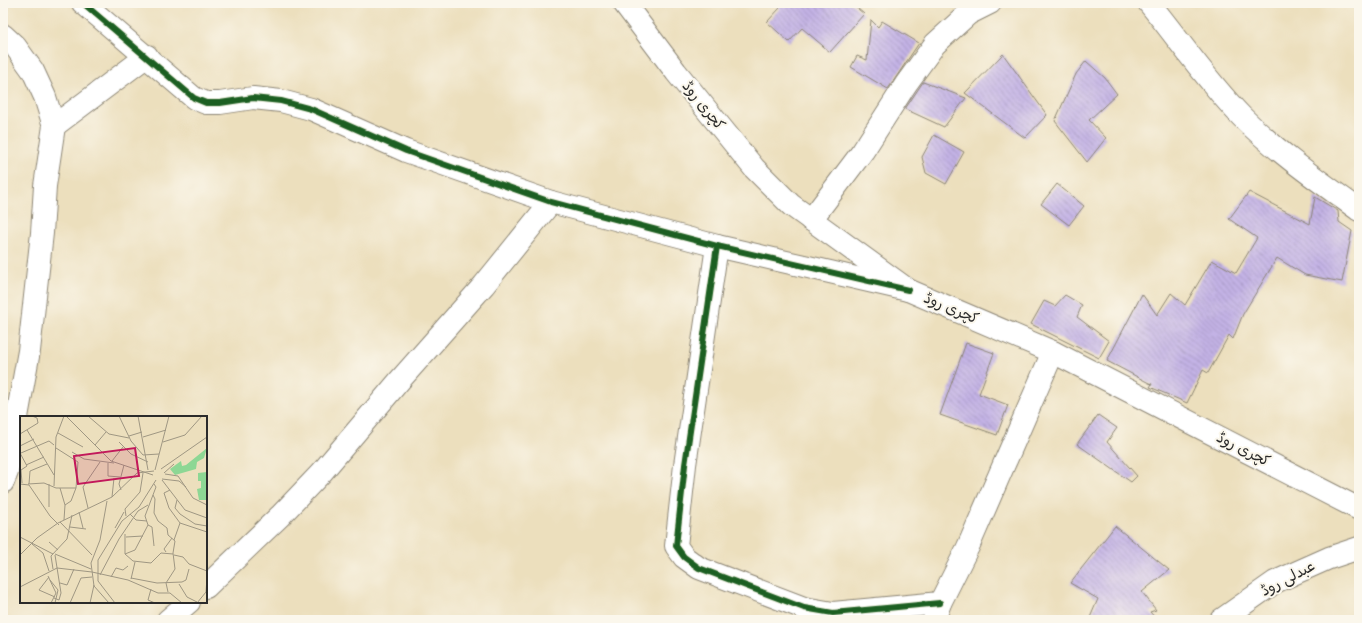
<svg xmlns="http://www.w3.org/2000/svg" width="1362" height="623" font-family="Mynerve,'Playpen Sans Arabic',sans-serif">
	<defs>
		<pattern id="building-back-hatch" width="6" height="6" patternUnits="userSpaceOnUse"><rect width="6" height="6" fill="#c3b2e5"/><path d="M-1 5l2 2M0 0l6 6M5-1l2 2" fill="none" stroke="#9f91ba"/></pattern>
	</defs>
	<rect width="100%" height="100%" fill="#fbf7ec"/>
	<filter id="ink" filterUnits="userSpaceOnUse"><feTurbulence type="fractalNoise" baseFrequency=".025" numOctaves="2"/><feDisplacementMap in="SourceGraphic" scale="8" xChannelSelector="R" yChannelSelector="G"/><feConvolveMatrix kernelMatrix="1 2 1 2 8 2 1 2 1" color-interpolation-filters="sRGB"/></filter>
	<filter id="wash" filterUnits="userSpaceOnUse"><feTurbulence type="fractalNoise" baseFrequency=".012" numOctaves="4" result="noise"/><feDisplacementMap in="SourceGraphic" scale="16" xChannelSelector="R" yChannelSelector="G"/><feGaussianBlur stdDeviation="0.9" result="paint"/><feColorMatrix in="noise" values="0 0 0 0 0 0 0 0 0 0 0 0 0 0 0 0 0 1.4 0 .05"/><feComposite in="paint" operator="in"/></filter>
	<g filter="url(#wash)">
		<rect width="100%" height="100%" fill="#ecdfbd"/>
		<g id="blocks">
			<g fill="url(#building-back-hatch)">
				<path d="M775,3H851L864,14L830,52L802,28L789,42L767,22L780,8Z"/>
				<path d="M871,20L878,27L882,21L919,43L888,89L851,67L857,56L867,60Z"/>
				<path d="M1003,54L1047,115L1025,138L965,93Z"/>
				<path d="M1086,61L1105,78L1117,94L1089,120L1106,138L1087,162L1055,121L1076,74Z"/>
				<path d="M923,82L966,98L944,127L905,109Z"/>
				<path d="M934,135L964,152L946,184L926,173L922,157Z"/>
				<path d="M1057,184L1084,206L1069,225L1041,204Z"/>
				<path d="M1249,192L1310,224L1315,197L1338,211L1339,222L1352,231L1342,282L1305,275L1277,258L1243,314L1233,339L1229,335L1208,373L1203,370L1187,403L1150,387L1152,384L1149,383L1107,361L1142,294L1157,315L1171,293L1185,305L1212,260L1236,273L1257,238L1229,219Z"/>
				<path d="M1065,295L1082,305L1077,317L1109,341L1099,358L1031,324L1044,301L1055,306Z"/>
				<path d="M966,343L994,353L979,394L1008,405L997,435L940,415Z"/>
				<path d="M1098,415L1117,428L1107,442L1137,476L1131,482L1077,444Z"/>
				<path d="M1115,526L1169,570L1142,592L1156,610L1150,612L1157,620H1089L1098,599L1070,583Z"/>
			</g>
		</g>
	</g>
	<g filter="url(#ink)">
		<use href="#blocks" fill-opacity="0" stroke="#8c8574" stroke-width="1"/>
		<g fill="none" stroke-linecap="round" stroke-linejoin="round">
			<g stroke="#8c8574" stroke-width="24">
				<g id="minor">
					<path d="M83,3L194,98L206,103H220L253,98L281,101L311,109L406,151L551,202L717,246L908,290"/>
					<path d="M1149,3C1180,41 1207,81 1242,117C1277,152 1319,181 1359,210"/>
					<path d="M3,35L15,46L33,71L45,97L54,126L45,186L42,233L29,351L7,472L3,482"/>
					<path d="M54,126L147,56"/>
					<path d="M811,220L863,151L906,84L935,44L968,14L990,3"/>
					<path d="M717,246L685,465L676,546L684,557L699,568L804,608L833,613L940,603"/>
					<path d="M206,587L280,516L322,472L400,380L484,285L551,202"/>
					<path d="M168,620L189,602"/>
					<path d="M934,620L940,603L968,547L1053,352"/>
				</g>
			</g>
			<g stroke="#8c8574" stroke-width="24">
				<path id="secondary" d="M624,3L676,72L754,168L791,205L908,290L1053,352L1359,509"/>
			</g>
			<g stroke="#8c8574" stroke-width="24">
				<path id="primary" d="M1221,620L1275,582L1329,558L1359,548"/>
			</g>
			<use href="#minor" stroke="#fff" stroke-width="22"/>
			<use href="#secondary" stroke="#fff" stroke-width="22"/>
			<use href="#primary" stroke="#fff" stroke-width="22"/>
			<g stroke="#fbf7ec" stroke-width="8">
				<g id="cycleway">
					<path d="M83,3L194,98L206,103H220L253,98L281,101L311,109L406,151L551,202L717,246L908,290"/>
					<path d="M717,246L685,465L676,546L684,557L699,568L804,608L833,613L940,603"/>
				</g>
			</g>
			<use href="#cycleway" stroke="#1b5e20" stroke-width="6"/>
		</g>
	</g>
	<g text-anchor="middle" dominant-baseline="central" stroke-width="4" stroke-linejoin="round" paint-order="stroke">
		<g font-size="15" fill="#2b2b2b" stroke="#fbf7ec">
			<text transform="translate(703 106) rotate(51)">کچری روڈ</text>
			<text transform="translate(951 309) rotate(23)">کچری روڈ</text>
			<text transform="translate(1243 450) rotate(27)">کچری روڈ</text>
			<text transform="translate(1288 579) rotate(-28)">عبدلی روڈ</text>
		</g>
	</g>
	<g transform="translate(20 416)">
		<rect width="187" height="187" fill="#ecdfbd"/>
		<path d="M187,32L184,42L177,46L176,53L155,59L150,53L161,45L162,50L166,49ZM187,56V84H179L177,73L181,72V65H178V57Z" fill="#8dd794"/>
		<path fill="none" stroke="#9f9783" stroke-width="1" d="M46,0L91,45L133,59M68,0L89,18L109,22M99,0L111,25L123,39L139,38M118,0L128,54M7,14L34,59M38,17L63,31M0,18L18,7L17,2L12,0M109,20L122,16M123,21L146,14M99,26L111,38L128,46M143,26L165,19L182,0M75,29L86,16M0,30L14,23M36,32L58,46L56,72L51,85L45,89M52,36L64,43L94,47M0,37L7,50L1,54L2,67M1,37L29,25L34,29M92,45L103,31M88,47V60L100,61M6,49L24,41M141,53L187,21M135,54L149,0M144,57L154,48M145,58L158,60L173,82L187,89M142,63L159,65L166,71M142,64L165,94L187,102M0,68L9,69L30,100L39,109M8,68L24,67L36,72H56M9,68L10,55L27,48M34,70L36,21L44,0M40,72L45,89L44,104M101,74L99,68L104,49M150,74L144,77L149,92L160,107L187,116M133,79L135,83L134,97L138,105L147,112L148,119L155,125L153,137L155,153L146,167L148,176M92,81L94,62M157,84L155,92L160,98L175,108L187,110M87,85L80,124L71,147L74,170L89,187M29,91V68M68,92L63,71L80,46M59,96L63,112M110,98L116,104L127,105M106,100L105,93L120,76L123,57M40,106L72,139M50,111L66,113M95,112L104,96M105,118V138L113,145L131,147L141,137L153,138M0,121L33,138M106,121L123,120M154,124L160,107M29,126L38,134M12,128L23,137L29,155M134,130L132,111L128,109L125,100L136,71L134,68M146,136L144,133L152,122M35,138L71,153M105,138L115,134L128,109M0,139L17,122L38,107L92,81L117,57L134,55M154,139L163,141L169,148L187,155M33,153L31,140L47,123L52,99M72,156L108,164L138,177H150L162,187M80,159L99,123L118,95L128,89M28,160L36,177L31,187M29,161L19,174L35,181M91,161L96,152L103,154L108,150M111,162L137,167L162,166L166,164L169,153M111,163L115,146M30,164L38,174L35,187M40,167L47,169L54,153M159,168L167,181L177,186M0,171L37,152L72,156M131,173L128,184L135,187M34,182L39,184L41,177L35,139M50,187L61,162L72,161M70,187L74,169M95,187L78,165V144L102,105L119,91L136,64M177,187L186,176L187,161"/>
		<path fill="#c2185b" fill-opacity="0.15" stroke="#c2185b" stroke-width="2" d="M115,32L119,60L58,68L54,40Z"/>
		<rect width="187" height="187" fill="none" stroke="#2b2b2b" stroke-width="2"/>
	</g>
	<rect width="1362" height="623" fill="none" stroke="#fbf7ec" stroke-width="16"/>
</svg>
